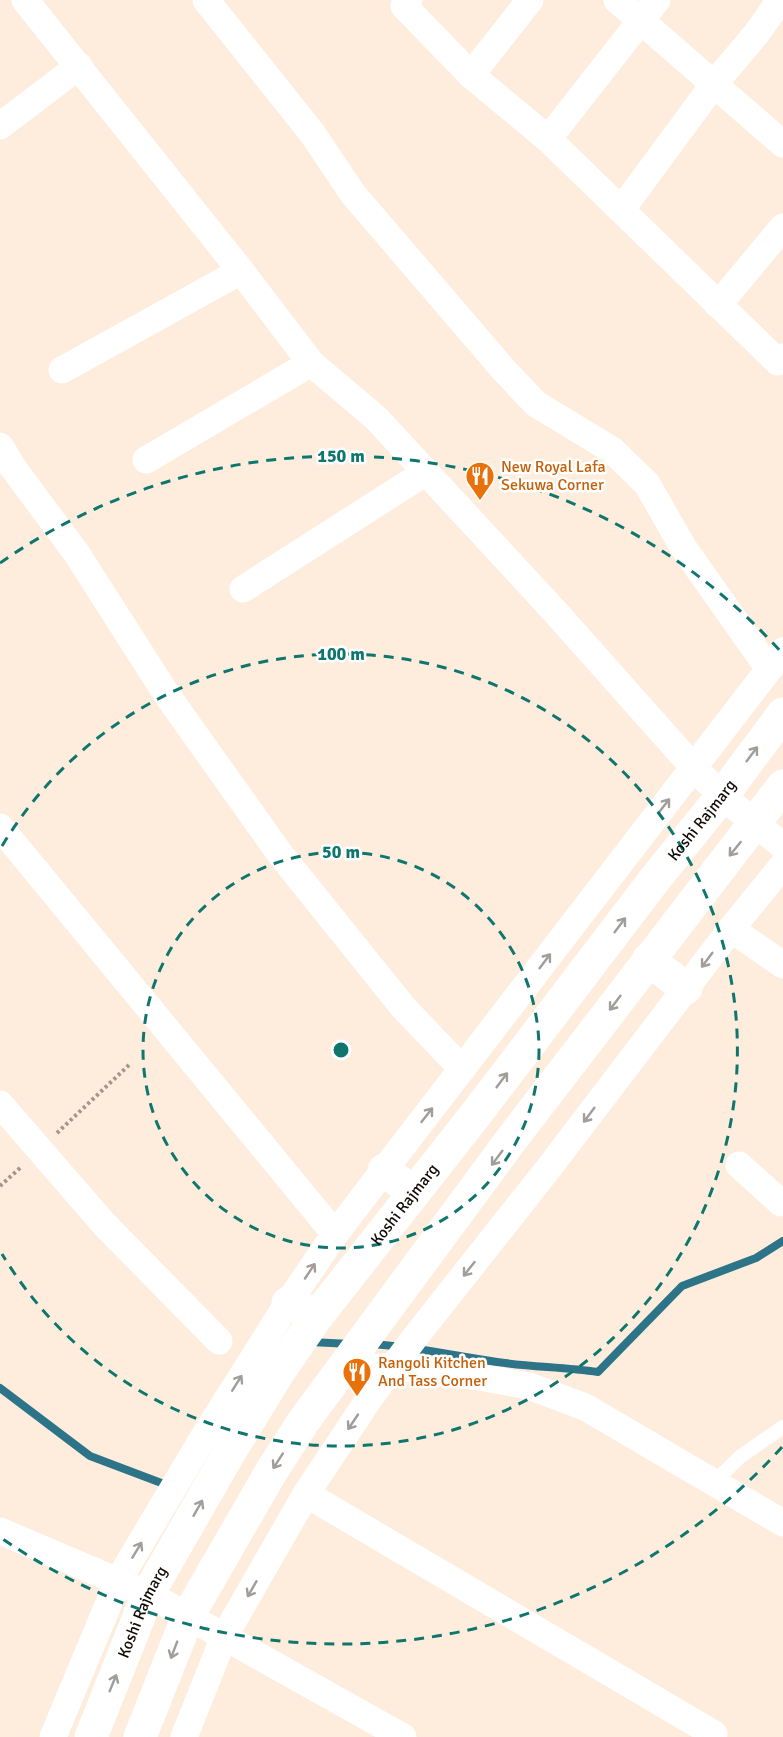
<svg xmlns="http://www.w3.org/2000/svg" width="783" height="1737" font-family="Signika,sans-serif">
	<rect width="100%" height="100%" fill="#feeddd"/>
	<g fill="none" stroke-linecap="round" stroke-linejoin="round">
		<g stroke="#2d7488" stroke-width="8">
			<path d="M310,1342L351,1344"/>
			<path d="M370,1344C412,1346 455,1356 497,1362C531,1367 564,1367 598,1372L682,1286L756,1258L783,1241"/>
			<path d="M0,1388L90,1456L164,1484H171"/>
		</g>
		<g stroke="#a3968a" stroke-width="4" stroke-dasharray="3 3" stroke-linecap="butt">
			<path d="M57,1133L129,1065"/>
			<path d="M0,1186L21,1167"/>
		</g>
		<path stroke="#fff" stroke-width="14" d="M714,1482L741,1456L783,1427"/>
		<g stroke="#fff" stroke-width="27">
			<path d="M25,0L241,271L311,363L376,418L559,616L694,768L722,796L783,846"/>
			<path d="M206,0L312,133L353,194L503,369L536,404L612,450L647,484L683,547L769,669"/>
			<path d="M409,0L404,6L471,75L548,139L778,362L783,357"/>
			<path d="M617,0L783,144"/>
			<path d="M471,75L530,0"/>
			<path d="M0,126L79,66"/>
			<path d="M548,139L657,0"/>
			<path d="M621,210L714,84L757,33L780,0"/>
			<path d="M718,305L783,227"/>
			<path d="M62,370L241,271"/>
			<path d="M0,446L14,469L77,554L167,695L280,854L403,1007L462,1069"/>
			<path d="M146,460L311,363"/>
			<path d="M243,589L426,472"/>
			<path d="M0,827L335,1234"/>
			<path d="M731,929L783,965"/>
			<path d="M0,1104L104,1224L219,1341"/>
			<path d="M739,1165L781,1203L783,1201"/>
			<path d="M342,1368L393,1367L479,1377L529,1386L585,1407L783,1523"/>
			<path d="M306,1494L714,1734"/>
			<path d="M0,1531L148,1594L403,1737"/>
			<path d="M53,1737L118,1581L206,1433L288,1303L335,1234L783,651"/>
			<path d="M184,1737L224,1637L306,1494L369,1399L416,1336L548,1169L731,929L783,865"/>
		</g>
		<g stroke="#fff" stroke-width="33">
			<path d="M648,960L686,988"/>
			<path d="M384,1170L414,1193"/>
			<path d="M288,1303L318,1315"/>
			<path id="s1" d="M91,1737L148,1594L232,1448L278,1373L318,1315L476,1114L655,879L722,796L783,714"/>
			<path d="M140,1737L188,1616L271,1472L303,1422L511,1140L783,786"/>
		</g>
	</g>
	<defs><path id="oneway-shaft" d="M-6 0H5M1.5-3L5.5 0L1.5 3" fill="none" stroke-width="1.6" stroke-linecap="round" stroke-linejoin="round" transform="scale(1.5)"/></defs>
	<g stroke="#a09d9b">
		<use href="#oneway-shaft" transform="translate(752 754) rotate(-53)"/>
		<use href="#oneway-shaft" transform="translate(664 806) rotate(-52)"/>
		<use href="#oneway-shaft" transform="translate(735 849) rotate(129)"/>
		<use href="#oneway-shaft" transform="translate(620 925) rotate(-53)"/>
		<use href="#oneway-shaft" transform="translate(707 960) rotate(127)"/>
		<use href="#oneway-shaft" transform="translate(545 961) rotate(-53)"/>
		<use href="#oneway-shaft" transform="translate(615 1003) rotate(127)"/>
		<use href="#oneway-shaft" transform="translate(502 1080) rotate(-53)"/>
		<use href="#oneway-shaft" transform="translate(427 1115) rotate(-52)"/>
		<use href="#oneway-shaft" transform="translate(589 1115) rotate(127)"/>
		<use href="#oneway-shaft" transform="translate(497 1158) rotate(127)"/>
		<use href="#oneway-shaft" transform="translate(469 1269) rotate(128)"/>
		<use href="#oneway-shaft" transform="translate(310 1271) rotate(-56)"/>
		<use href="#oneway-shaft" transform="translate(237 1383) rotate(-58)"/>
		<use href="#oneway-shaft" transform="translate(353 1422) rotate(124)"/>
		<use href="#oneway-shaft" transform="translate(278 1461) rotate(123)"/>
		<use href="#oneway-shaft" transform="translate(198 1508) rotate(-60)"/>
		<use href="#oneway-shaft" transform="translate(137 1550) rotate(-59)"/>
		<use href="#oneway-shaft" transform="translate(252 1589) rotate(120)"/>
		<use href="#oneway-shaft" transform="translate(174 1650) rotate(111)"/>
		<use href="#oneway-shaft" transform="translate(113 1683) rotate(-68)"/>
	</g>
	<g fill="none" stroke="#0f766e" stroke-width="3" stroke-dasharray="10 8">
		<circle cx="341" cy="1050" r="198"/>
		<path d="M2 846A396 396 0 1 1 2 1254"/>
		<path d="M782 1447A594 594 0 0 1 0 1537M0 563A594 594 0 0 1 782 653"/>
	</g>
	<defs>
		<g id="restaurant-pin" transform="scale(1.5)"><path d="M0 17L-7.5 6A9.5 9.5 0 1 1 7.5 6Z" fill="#e8710a" stroke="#fefefe"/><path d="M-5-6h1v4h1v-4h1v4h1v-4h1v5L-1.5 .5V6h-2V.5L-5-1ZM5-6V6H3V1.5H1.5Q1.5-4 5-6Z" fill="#fff"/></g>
	</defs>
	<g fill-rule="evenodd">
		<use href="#restaurant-pin" x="480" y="476"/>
		<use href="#restaurant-pin" x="357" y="1372"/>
	</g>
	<g text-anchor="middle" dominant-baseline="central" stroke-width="5" stroke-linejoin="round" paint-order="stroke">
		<g font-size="16" fill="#c56008" stroke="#fefefe" text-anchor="start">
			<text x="501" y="467">New Royal Lafa<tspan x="501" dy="18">Sekuwa Corner</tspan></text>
			<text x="378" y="1363">Rangoli Kitchen<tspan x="378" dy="18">And Tass Corner</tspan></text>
		</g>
		<g font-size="16" fill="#110a05" stroke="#fefefe">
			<text stroke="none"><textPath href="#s1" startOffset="1107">Koshi Rajmarg</textPath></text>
			<text stroke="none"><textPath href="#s1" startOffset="621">Koshi Rajmarg</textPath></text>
			<text stroke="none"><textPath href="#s1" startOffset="135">Koshi Rajmarg</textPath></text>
		</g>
	</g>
	<circle cx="341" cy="1050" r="9" fill="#0f766e" stroke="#fefefe" stroke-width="3"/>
	<g font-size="18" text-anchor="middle" font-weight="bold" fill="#0f766e" stroke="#fefefe" stroke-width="5" stroke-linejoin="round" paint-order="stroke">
		<text x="341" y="462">150 m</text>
		<text x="341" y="660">100 m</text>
		<text x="341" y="858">50 m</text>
	</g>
</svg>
